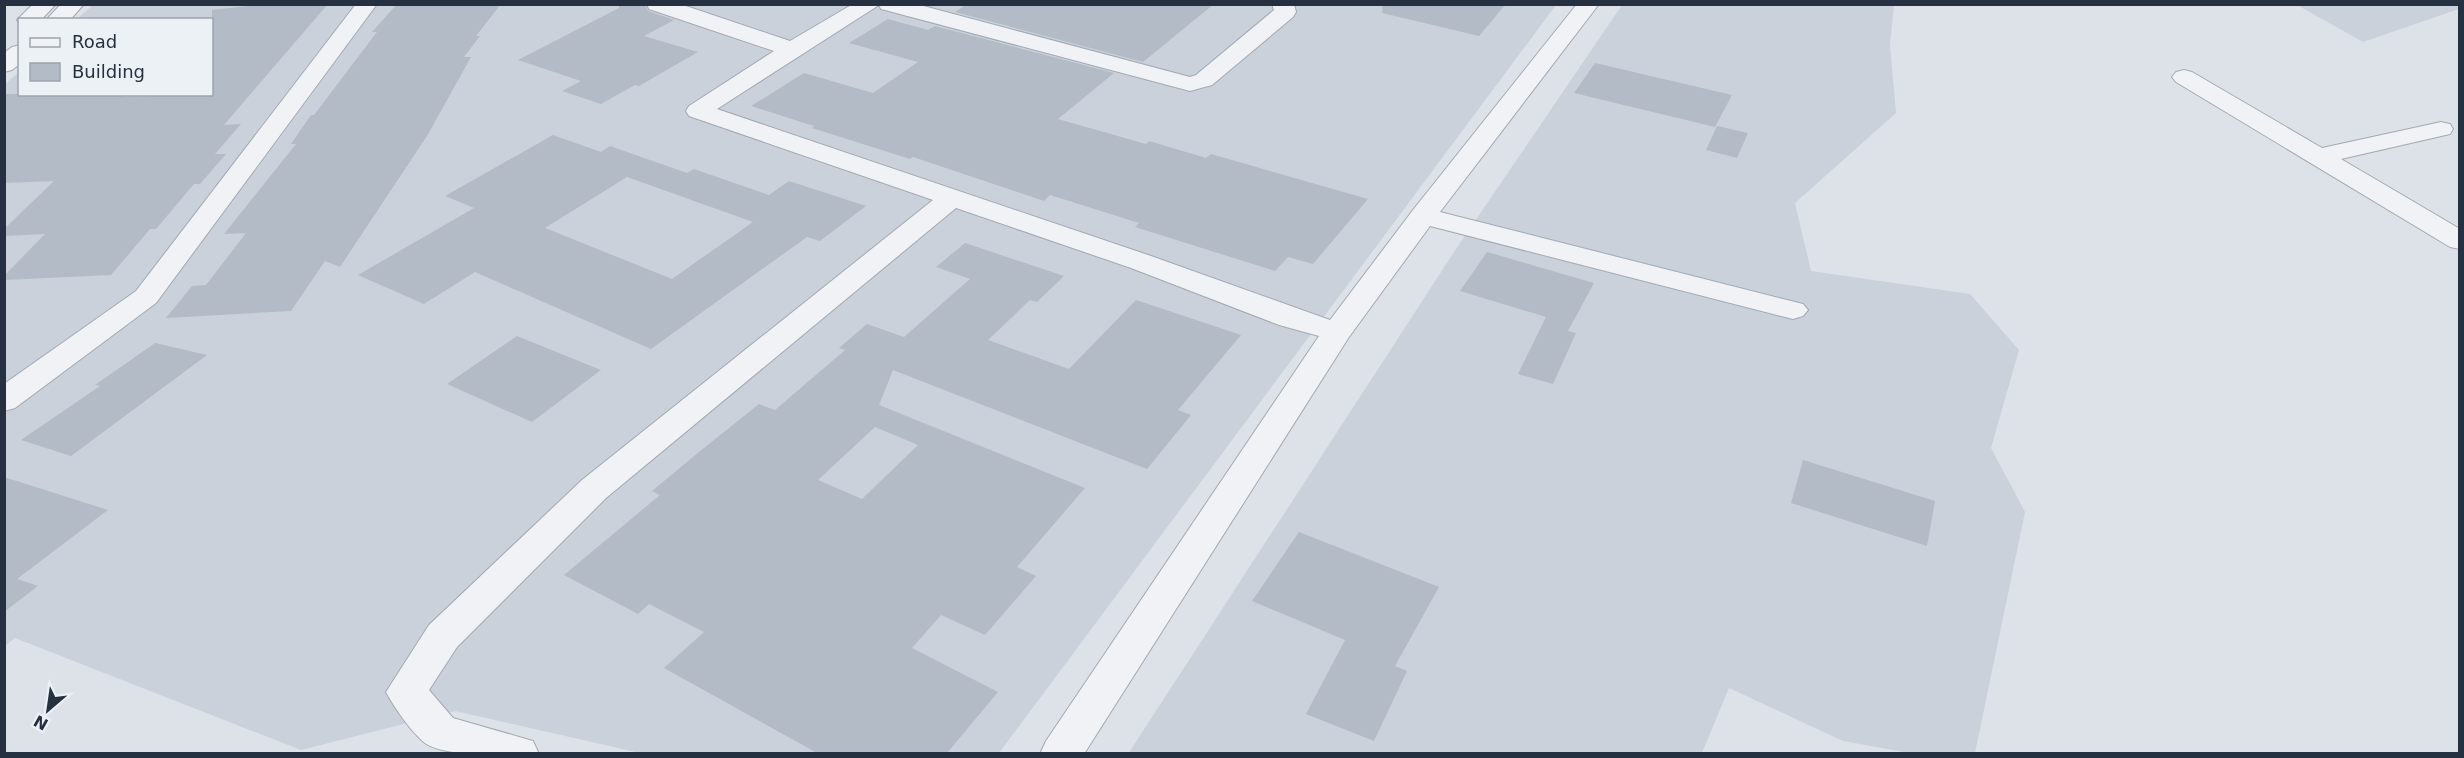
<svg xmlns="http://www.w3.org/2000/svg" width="2464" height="758" font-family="'DejaVu Sans',sans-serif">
	<rect width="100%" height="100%" fill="#dde2e8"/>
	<g fill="#cad1db">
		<path d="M94,4L1556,5L999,753H640L455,711L301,750L15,638L5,646L4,85L19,72L20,94H212V20L77,19Z"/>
		<path d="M2459,4V9L2363,42L2297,5Z"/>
		<path d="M1622,5H1894L1890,45L1896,113L1795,203L1811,271L1970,294L2019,350L1991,448L2025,512L1975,753H1910L1843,741L1729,688L1702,753L1128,754L1456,249Z"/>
	</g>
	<g fill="#b3bbc6" fill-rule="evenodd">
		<path d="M264,4H328L224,125L241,124L215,154H226L200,184H194L156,229H150L111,275L4,280V276L45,234L4,236V229L54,181L4,183V94H128L125,97L212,94V10Z"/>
		<path d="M397,4H501L476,36H480L464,57H471L427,136L340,267L325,261L291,311L166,318L192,286L206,285L246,233L224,234L296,144H291L311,115H314L377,32H372Z"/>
		<path d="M619,4H645L648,11L674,20L644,36L698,52L639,86L635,85L601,104L562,91L581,81L518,60L619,8Z"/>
		<path d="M967,4H1214L1143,62L955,12Z"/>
		<path d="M1383,4H1506L1479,36L1382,13Z"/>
		<path d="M888,19L928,30L935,26L1114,73L1058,119L1146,144L1149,141L1206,158L1211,154L1368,199L1313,264L1288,257L1275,271L1135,227L1139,223L1050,195L1044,201L913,157L910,159L812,128L814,126L751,106L804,73L873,93L918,62L849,43Z"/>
		<path d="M1595,63L1732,95L1715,127L1574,93Z"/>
		<path d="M1717,126L1748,133L1737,158L1706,150Z"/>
		<path d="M553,135L601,152L610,146L687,173L694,169L769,195L789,181L866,206L820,241L807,237L651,349L475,272L424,304L358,275L474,208L445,196ZM627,177L753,222L672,279L545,228Z"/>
		<path d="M965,243L1064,276L1037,302L1030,300L988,340L1069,369L1136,300L1241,335L1178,410L1191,415L1147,469L893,370L879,405L1085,488L1017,567L1036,576L985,635L941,615L912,648L998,692L947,753H817L664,668L704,632L649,604L638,614L564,575L660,495L652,491L699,452L759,404L775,410L845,350L839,348L867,324L904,337L970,279L936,267ZM875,427L918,445L862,499L818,480Z"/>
		<path d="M1487,252L1594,283L1568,331L1576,333L1553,384L1518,374L1546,317L1460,291Z"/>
		<path d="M517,336L601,370L532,422L447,384Z"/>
		<path d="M155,343L207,355L71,456L21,440L100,386L95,385Z"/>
		<path d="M1803,460L1935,501L1927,546L1791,503Z"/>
		<path d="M4,477L108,510L17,579L38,586L4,612Z"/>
		<path d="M1299,532L1439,587L1395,666L1407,671L1374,741L1306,714L1345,640L1252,601Z"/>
	</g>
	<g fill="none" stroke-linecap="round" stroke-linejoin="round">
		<g stroke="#a2a9b2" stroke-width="2">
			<g id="minor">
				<path d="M33,4H56L41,20H20V24L17,20Z"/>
				<path d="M61,4H84L70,20H46Z"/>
				<path d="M356,4H377L156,303L15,408L4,411V384L136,291Z"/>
				<path d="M647,4H680L790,41L853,4H916L1190,77L1196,75L1274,10L1272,4H1294L1296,12L1293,17L1212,85L1190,91L881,9L879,5L717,109L1151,256L1330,320L1413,210L1577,4H1599L1440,212L1803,304L1808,310L1803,316L1793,319L1430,226L1349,337L1084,754H1040L1046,741L1319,336L1279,325L1131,268L956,208L606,498L457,647L429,690L453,718L533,741L539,754C512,754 445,758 425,743C412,733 394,707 386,692L429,625L582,480L933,200L689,116L686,111L689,106L774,51L649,9Z"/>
				<path d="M20,45V64L12,70L4,72V53L12,47Z"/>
				<path d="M2184,70L2192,72L2322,148L2441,122L2450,124L2453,129L2450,134L2341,159L2460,229V249L2450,247L2176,82L2172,77L2176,72Z"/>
			</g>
		</g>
		<use href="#minor" fill="#f0f2f6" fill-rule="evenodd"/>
	</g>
	<rect width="2464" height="758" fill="none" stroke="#253140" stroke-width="12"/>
	<rect x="18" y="18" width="195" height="78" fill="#ecf1f6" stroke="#9ca4ad" stroke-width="1.5"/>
	<rect x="30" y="38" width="30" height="9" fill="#f0f2f6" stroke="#9ca4ad" stroke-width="1.5"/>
	<text x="72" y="48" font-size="18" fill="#253140">Road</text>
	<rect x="30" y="63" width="30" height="18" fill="#b3bbc6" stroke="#9ca4ad" stroke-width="1.5"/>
	<text x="72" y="78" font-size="18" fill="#253140">Building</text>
	<g transform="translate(48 710) rotate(209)" stroke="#ecf1f6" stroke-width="4.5" paint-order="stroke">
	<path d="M0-4.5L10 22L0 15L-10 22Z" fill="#253140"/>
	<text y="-9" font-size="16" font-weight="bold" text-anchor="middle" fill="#253140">N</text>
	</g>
</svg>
